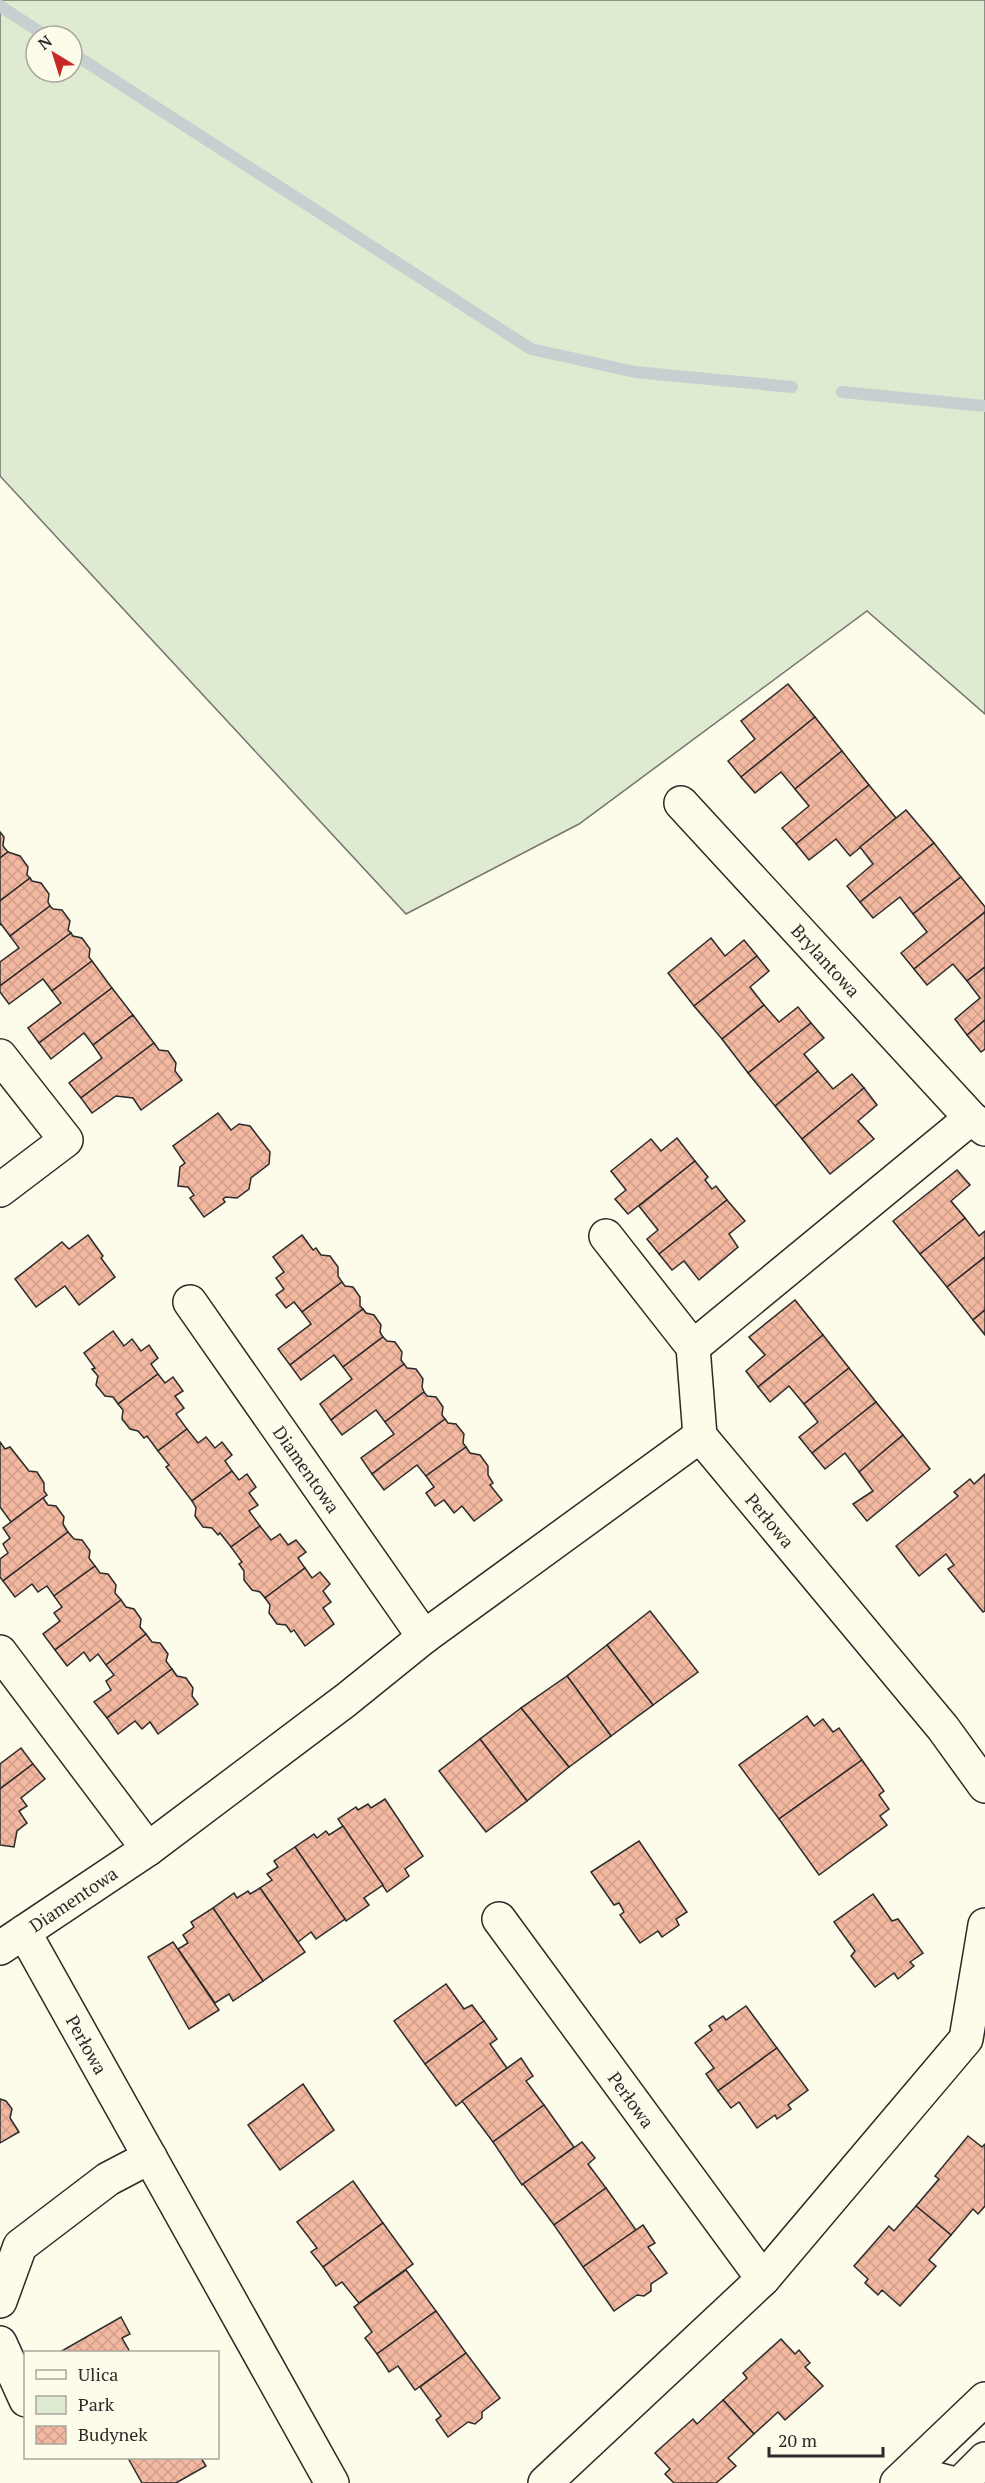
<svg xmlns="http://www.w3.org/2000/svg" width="985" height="2483" font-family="'PT Serif',serif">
	<defs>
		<pattern id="building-cross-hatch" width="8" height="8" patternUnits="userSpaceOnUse" patternTransform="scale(1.5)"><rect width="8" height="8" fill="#f2b8a0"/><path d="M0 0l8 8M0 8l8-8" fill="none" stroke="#d09e8a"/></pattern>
	</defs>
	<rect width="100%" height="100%" fill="#fdfbea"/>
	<path fill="#deebd1" stroke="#74746e" stroke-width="1.5" fill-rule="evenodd" d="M0,0H985V714L867,611L579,824L406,914L0,476ZM36,36H72V72H36Z"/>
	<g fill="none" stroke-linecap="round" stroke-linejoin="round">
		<g stroke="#c7d0d0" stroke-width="12">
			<path d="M0,6L46,36"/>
			<path d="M72,53L531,349L635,372L792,387"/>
			<path d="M842,392L985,406"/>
		</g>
	</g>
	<g fill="url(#building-cross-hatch)" stroke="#2b2b2b" stroke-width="1.5">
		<path d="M788,684L815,717L741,777L728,761L755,739L741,721Z"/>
		<path d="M815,717L842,751L795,789L781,772L755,793L741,777Z"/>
		<path d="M842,751L869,785L796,844L782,828L809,806L795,789Z"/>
		<path d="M869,785L896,818L850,856L836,839L809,860L796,844Z"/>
		<path d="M906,810L934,843L860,902L847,886L873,864L860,847Z"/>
		<path d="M0,832L4,837L3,846L8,852L0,858Z"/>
		<path d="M934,843L961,877L913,914L900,897L873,918L860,902Z"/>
		<path d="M8,852L20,856L28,867L27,875L30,878L0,901V858Z"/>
		<path d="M961,877L985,907V912L914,969L901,953L927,932L913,914Z"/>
		<path d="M30,878L32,881L41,883L49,894L48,902L50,906L10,936L1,924L0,925V901Z"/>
		<path d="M50,906L53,909L62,910L70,921L68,930L71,933L0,986V962L19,948L10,936Z"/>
		<path d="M985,912V967L967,981L953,964L927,985L914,969Z"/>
		<path d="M71,933L73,936L82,938L90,949L89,957L92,961L52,991L43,979L9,1004L0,992V986Z"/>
		<path d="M711,938L725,956L744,940L757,956L694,1006L668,973Z"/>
		<path d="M757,956L769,971L750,987L764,1005L722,1039L694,1006Z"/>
		<path d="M92,961L112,988L39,1043L28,1028L61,1003L52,991Z"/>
		<path d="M985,967V1020L967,1035L955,1019L980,998L967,981Z"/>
		<path d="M112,988L133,1015L93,1045L84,1033L51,1059L39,1043Z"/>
		<path d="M764,1005L779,1022L798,1007L811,1023L748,1073L722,1039Z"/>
		<path d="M133,1015L154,1043L81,1098L69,1083L102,1058L93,1045Z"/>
		<path d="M985,1020V1049L981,1052L967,1035Z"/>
		<path d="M811,1023L824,1038L804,1054L818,1071L775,1106L748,1073Z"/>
		<path d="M154,1043L159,1050L168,1051L176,1063L175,1071L182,1080L141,1110L133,1098L116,1096L92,1113L81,1098Z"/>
		<path d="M818,1071L833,1089L852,1074L864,1088L802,1139L775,1106Z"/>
		<path d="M864,1088L877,1105L858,1121L874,1139L830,1174L802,1139Z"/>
		<path d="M218,1113L231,1130L239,1124L250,1126L270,1152L269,1164L251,1178L249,1189L237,1198L226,1197L223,1199L225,1202L204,1217L190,1198L194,1195L188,1187L178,1186L180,1167L185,1163L173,1146Z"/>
		<path d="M677,1138L695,1161L628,1214L615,1199L626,1190L611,1171L651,1139L661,1151Z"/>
		<path d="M695,1161L708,1177L705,1180L712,1189L716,1186L727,1200L659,1254L647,1239L658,1230L639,1206Z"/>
		<path d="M957,1170L970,1185L951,1201L965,1218L920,1254L893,1221Z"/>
		<path d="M727,1200L745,1221L729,1234L738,1247L699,1280L684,1261L672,1270L659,1254Z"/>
		<path d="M965,1218L979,1236L985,1231V1257L947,1287L920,1254Z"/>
		<path d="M88,1235L103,1256L101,1258L115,1277L79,1305L65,1286L36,1307L15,1279L62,1242L69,1249Z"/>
		<path d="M302,1235L313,1250L316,1248L321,1255L330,1256L338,1267V1276L342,1282L302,1312L294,1302L286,1308L276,1295L284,1289L276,1278L284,1272L273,1257Z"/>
		<path d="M985,1257V1310L973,1320L947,1287Z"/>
		<path d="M342,1282L345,1286L353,1287L360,1297V1306L363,1309L290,1365L278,1349L311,1324L302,1312Z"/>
		<path d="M795,1300L823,1335L758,1387L746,1371L765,1355L749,1337Z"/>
		<path d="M363,1309L366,1313L374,1315L381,1325L380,1332L383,1337L343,1367L334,1355L301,1380L290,1365Z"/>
		<path d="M985,1310V1335L973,1320Z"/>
		<path d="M113,1331L124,1346L132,1339L141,1351L149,1345L158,1358L151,1364L158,1374L118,1404L113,1397L105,1396L96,1385L98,1376L92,1369L95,1368L84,1353Z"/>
		<path d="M823,1335L849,1368L804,1404L789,1386L770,1402L758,1387Z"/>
		<path d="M383,1337L387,1341L395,1342L402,1352L401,1360L404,1364L331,1420L320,1404L352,1379L343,1367Z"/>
		<path d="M404,1364L407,1368L416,1369L423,1379L422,1387L424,1392L385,1422L376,1410L342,1435L331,1420Z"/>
		<path d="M849,1368L876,1402L812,1453L799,1437L818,1422L804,1404Z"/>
		<path d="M158,1374L165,1383L173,1377L183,1391L175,1396L184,1408L176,1414L187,1429L158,1451L147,1436L144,1438L138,1431L130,1429L122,1419L123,1410L118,1404Z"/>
		<path d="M424,1392L427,1396L436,1397L443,1407L442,1415L445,1419L372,1474L361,1458L394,1434L385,1422Z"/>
		<path d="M876,1402L903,1435L859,1472L845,1453L825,1469L812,1453Z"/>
		<path d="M445,1419L448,1423L456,1424L464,1434L463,1443L466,1447L426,1476L417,1465L384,1490L372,1474Z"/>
		<path d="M187,1429L198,1443L206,1437L215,1448L222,1442L232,1455L225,1461L232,1471L192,1501L166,1467L169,1465L158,1451Z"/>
		<path d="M903,1435L930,1469L867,1521L853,1504L873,1491L859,1472Z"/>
		<path d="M0,1442L5,1449L10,1447L29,1471L37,1472L44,1483V1491L47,1495L11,1522L0,1507Z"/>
		<path d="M466,1447L470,1453L480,1455L488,1466V1475L493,1483L490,1485L502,1500L474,1521L462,1506L454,1513L444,1500L435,1506L426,1493L434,1487L426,1476Z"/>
		<path d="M232,1471L239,1480L247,1474L256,1487L249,1493L258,1505L249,1511L260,1526L231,1547L220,1533L218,1535L212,1528L203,1527L195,1516L196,1508L192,1501Z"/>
		<path d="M985,1474V1611L983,1612L948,1569L954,1565L946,1554L919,1576L896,1546L958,1496L954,1492L970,1479L974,1484Z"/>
		<path d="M43,1498L48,1505L56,1506L64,1517L63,1524L68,1532L3,1581L0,1577V1559L8,1553L3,1544L10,1538L3,1528Z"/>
		<path d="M260,1526L271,1540L280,1534L288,1545L296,1540L306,1552L298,1558L305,1568L265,1598L260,1592L252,1590L244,1580V1571L239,1564L242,1562L231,1547Z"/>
		<path d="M68,1532L74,1539L82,1540L90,1551L89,1558L95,1566L54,1596L47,1586L38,1592L32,1584L15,1597L3,1581Z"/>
		<path d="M95,1566L100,1573L108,1574L116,1585L115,1593L121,1600L55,1650L43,1634L60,1621L54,1613L62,1607L54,1596Z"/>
		<path d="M305,1568L312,1578L320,1572L330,1584L323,1591L331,1602L323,1608L334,1624L305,1646L294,1630L291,1632L286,1625L277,1624L269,1613L270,1605L265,1598Z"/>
		<path d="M121,1600L126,1607L134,1609L141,1619L140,1627L146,1634L106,1665L98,1654L90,1661L84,1652L67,1666L55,1650Z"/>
		<path d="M650,1611L698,1672L653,1705L607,1645Z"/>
		<path d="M146,1634L152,1642L160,1643L168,1654L166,1661L172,1669L107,1718L94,1702L111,1690L106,1681L114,1675L106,1665Z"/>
		<path d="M607,1645L653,1705L611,1736L567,1676Z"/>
		<path d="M172,1669L177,1676L186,1678L193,1688L192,1696L198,1704L158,1734L150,1722L142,1729L135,1721L118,1734L107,1718Z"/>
		<path d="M567,1676L611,1736L569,1767L521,1708Z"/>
		<path d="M521,1708L569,1767L527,1801L480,1739Z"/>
		<path d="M807,1716L814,1726L823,1719L833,1732L839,1728L862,1760L779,1819L739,1765Z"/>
		<path d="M480,1739L527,1801L486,1832L439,1771Z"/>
		<path d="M21,1748L33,1764L0,1789V1764Z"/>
		<path d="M862,1760L884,1791L879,1795L889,1809L880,1816L887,1825L819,1875L779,1819Z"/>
		<path d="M33,1764L45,1779L21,1798L27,1806L19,1811L27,1823L17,1831L14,1847L0,1845V1789Z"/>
		<path d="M385,1799L423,1856L405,1869L409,1876L387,1892L338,1819L356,1807L358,1810L368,1804L371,1808Z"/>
		<path d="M343,1826L383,1885L364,1898L369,1905L346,1921L295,1847L314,1834L317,1838L326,1831L329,1835Z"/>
		<path d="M639,1841L687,1912L676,1919L679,1925L662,1937L658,1931L640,1943L620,1915L624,1912L619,1903L614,1905L591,1872Z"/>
		<path d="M295,1847L345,1919L316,1939L311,1932L298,1942L260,1888L272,1880L267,1874L278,1867L274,1861Z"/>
		<path d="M260,1888L305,1952L263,1981L213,1908L234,1893L237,1898L248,1891L250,1894Z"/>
		<path d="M873,1894L892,1921L898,1919L923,1953L910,1962L914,1966L898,1979L894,1973L875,1987L851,1956L855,1951L834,1922Z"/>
		<path d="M213,1908L263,1981L233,2001L229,1994L215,2003L178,1949L188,1943L183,1935L194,1927L191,1922Z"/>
		<path d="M173,1942L219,2010L189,2029L148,1957Z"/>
		<path d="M446,1984L464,2009L472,2005L484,2021L425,2064L394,2021Z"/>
		<path d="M746,2006L777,2048L718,2091L706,2074L714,2068L695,2043L712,2030L709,2026L723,2016L726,2020Z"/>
		<path d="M484,2021L497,2039L490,2044L507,2068L456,2106L425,2064Z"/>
		<path d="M777,2048L808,2090L788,2105L791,2109L777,2119L775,2115L757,2128L739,2102L731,2108L718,2091Z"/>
		<path d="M521,2058L533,2076L526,2081L544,2105L493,2142L462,2101Z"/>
		<path d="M303,2084L334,2130L280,2170L248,2125Z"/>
		<path d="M0,2099L6,2101L12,2109L10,2118L19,2132L0,2143Z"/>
		<path d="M544,2105L574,2147L522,2185L493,2142Z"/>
		<path d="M968,2136L982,2147L985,2144V2206L978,2214L973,2209L951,2235L916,2206L939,2179L935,2176Z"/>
		<path d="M582,2142L595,2158L588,2164L606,2188L554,2225L523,2184Z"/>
		<path d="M353,2181L383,2223L323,2267L311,2252L317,2248L297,2222Z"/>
		<path d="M606,2188L636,2230L583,2267L554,2225Z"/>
		<path d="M916,2206L951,2235L929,2260L936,2266L900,2306L882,2290L878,2295L865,2283L868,2279L854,2266L889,2226L894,2231Z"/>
		<path d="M383,2223L413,2264L359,2303L342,2282L336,2286L323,2267Z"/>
		<path d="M643,2225L655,2243L648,2247L667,2273L651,2284V2291L644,2296L637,2295L614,2311L583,2267Z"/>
		<path d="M406,2270L436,2311L377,2354L365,2338L372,2332L354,2307Z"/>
		<path d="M436,2311L466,2353L415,2390L398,2366L389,2372L377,2354Z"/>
		<path d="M121,2317L130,2334L122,2338L130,2352H60Z"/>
		<path d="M781,2339L795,2354L799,2350L810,2363L805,2367L823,2386L785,2420L778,2412L754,2434L723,2400L747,2378L743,2373Z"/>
		<path d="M466,2353L500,2398L482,2412V2418L475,2424L468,2422L448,2437L436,2420L441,2416L420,2387Z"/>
		<path d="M723,2400L754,2434L728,2458L736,2466L716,2483H674L665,2474L670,2469L655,2453L693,2419L697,2424Z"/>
		<path d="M128,2458H201L206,2466L176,2483H142Z"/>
	</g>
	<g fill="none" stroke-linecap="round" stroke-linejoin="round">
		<g stroke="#2b2b2b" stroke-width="36">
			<g id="minor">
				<path id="s1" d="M681,803L971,1118L985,1129"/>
				<path d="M0,1056L66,1140L0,1190"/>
				<path id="s2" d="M606,1236L693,1347L700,1436L943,1728L985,1786"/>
				<path id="s3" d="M190,1302L424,1637"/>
				<path d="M693,1347L971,1118"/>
				<path d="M0,1652L148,1849"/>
				<path id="s4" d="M499,1919L763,2279"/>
				<path id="s5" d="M24,1932L332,2483"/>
				<path id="s6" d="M0,1948L148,1849L346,1700L424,1637L700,1436"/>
				<path d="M0,2301L20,2246L108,2179L150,2157"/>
				<path d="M0,2343L26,2400"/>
				<path d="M545,2483L763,2279L966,2039L985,1925"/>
				<path d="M897,2483L985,2399"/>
				<path d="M911,2483L909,2472L951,2483"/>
				<path d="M961,2483L985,2459"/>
			</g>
		</g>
		<use href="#minor" stroke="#fdfbea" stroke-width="33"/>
	</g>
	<g text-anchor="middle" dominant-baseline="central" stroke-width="4.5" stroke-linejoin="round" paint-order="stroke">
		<g font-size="18" fill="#2b2b2b" stroke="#fdfbea">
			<text stroke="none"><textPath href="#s1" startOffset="214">Brylantowa</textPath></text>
			<text stroke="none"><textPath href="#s3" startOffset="204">Diamentowa</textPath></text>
			<text stroke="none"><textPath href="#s2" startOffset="340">Perłowa</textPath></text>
			<text stroke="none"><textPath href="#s6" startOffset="88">Diamentowa</textPath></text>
			<text stroke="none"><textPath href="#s5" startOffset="129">Perłowa</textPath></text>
			<text stroke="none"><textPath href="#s4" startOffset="224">Perłowa</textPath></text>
		</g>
	</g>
	<rect x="24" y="2351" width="195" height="108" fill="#fdfbea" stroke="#a9a89e" stroke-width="1.5"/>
	<rect x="36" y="2370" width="30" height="9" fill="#fdfbea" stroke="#a9a89e" stroke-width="1.5"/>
	<text x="78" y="2381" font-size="18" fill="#2b2b2b">Ulica</text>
	<rect x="36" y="2396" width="30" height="18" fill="#deebd1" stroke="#a9a89e" stroke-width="1.5"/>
	<text x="78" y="2411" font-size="18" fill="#2b2b2b">Park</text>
	<rect x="36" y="2426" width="30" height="18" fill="url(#building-cross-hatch)" stroke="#a9a89e" stroke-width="1.5"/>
	<text x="78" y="2441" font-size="18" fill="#2b2b2b">Budynek</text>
	<g transform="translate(54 54) rotate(322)"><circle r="28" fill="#fdfbea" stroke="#a9a89e" stroke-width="1.5"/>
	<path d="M0-4.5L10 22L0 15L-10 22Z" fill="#c62828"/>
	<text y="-9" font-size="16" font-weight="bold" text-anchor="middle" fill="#2b2b2b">N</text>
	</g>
	<path d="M769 2447v9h114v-9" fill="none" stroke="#2b2b2b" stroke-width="3"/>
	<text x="778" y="2447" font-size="18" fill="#2b2b2b" stroke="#fdfbea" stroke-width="4.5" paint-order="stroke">20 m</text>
</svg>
